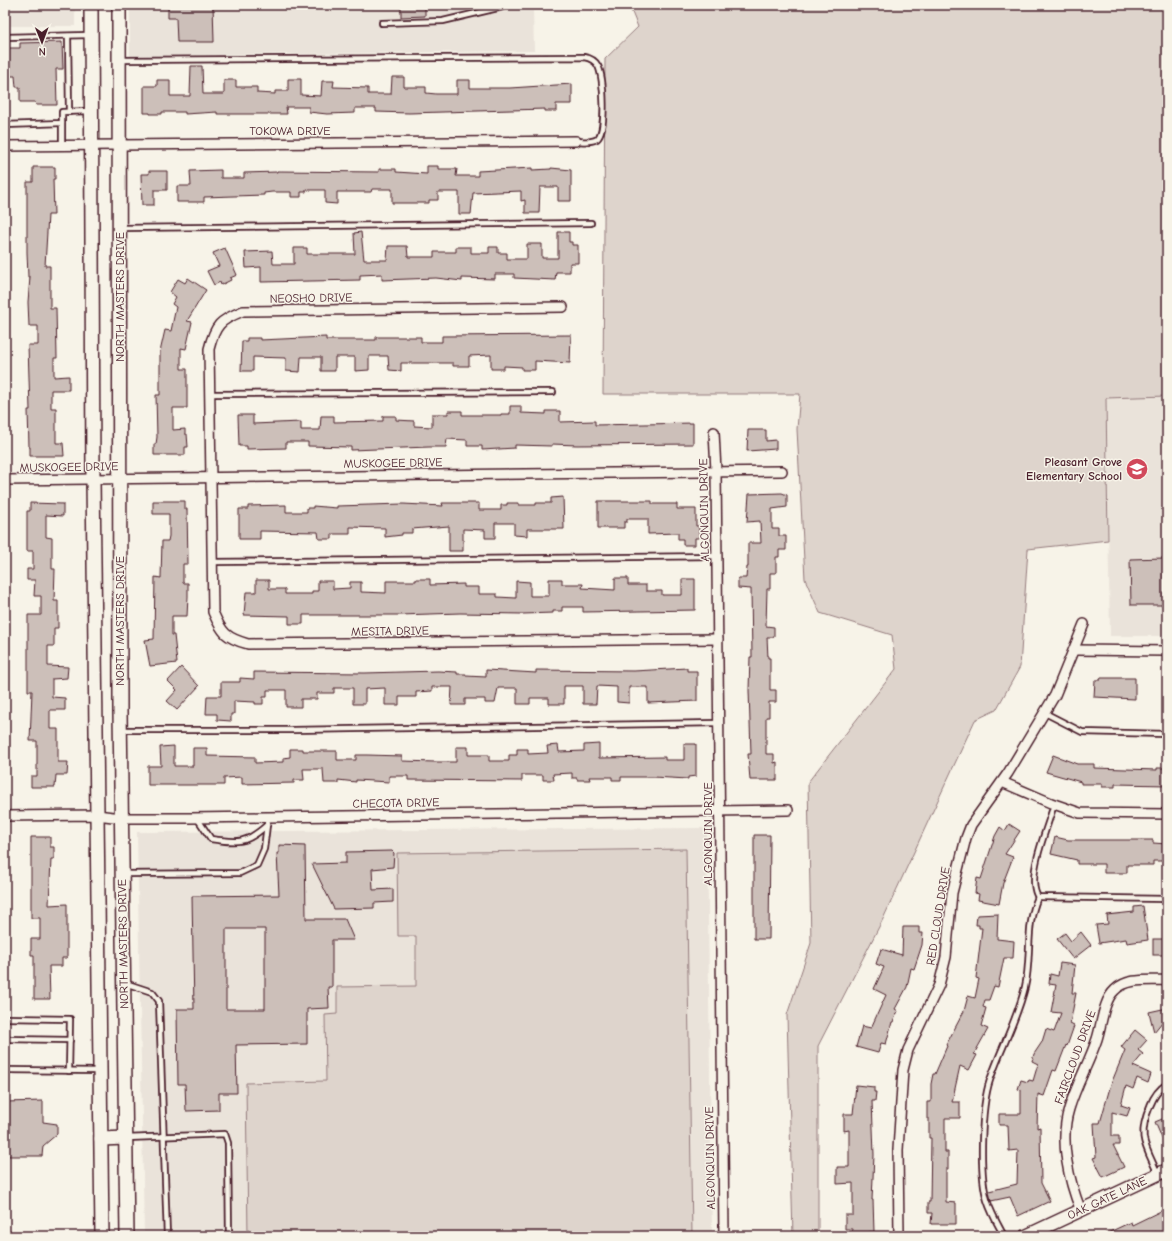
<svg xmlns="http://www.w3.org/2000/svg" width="1172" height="1241" font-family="'Comic Neue',sans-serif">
	<rect width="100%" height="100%" fill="#f7f3e8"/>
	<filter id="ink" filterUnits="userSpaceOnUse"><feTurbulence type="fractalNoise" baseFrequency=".025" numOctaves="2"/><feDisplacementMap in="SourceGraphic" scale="8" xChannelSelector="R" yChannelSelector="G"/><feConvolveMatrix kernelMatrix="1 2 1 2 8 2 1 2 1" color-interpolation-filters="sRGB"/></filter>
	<g filter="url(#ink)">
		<g fill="#eae3da">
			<rect x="5" y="5" width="70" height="21"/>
			<path d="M130,5H537L533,9L534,51L130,56Z"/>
			<path d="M1167,396V636H1110L1106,398Z"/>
			<path d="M707,828L712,1236H144L137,832Z"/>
		</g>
		<g fill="#ded4cc" stroke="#947a7c">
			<path d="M629,5H1167V396L1106,398L1108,540L1028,549L1020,667L996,710L975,720L883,919L818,1046V1236H793L787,1015L811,943L808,782L896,669L892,635L820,613L805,579L797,429L800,394H603L605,59L638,27Z"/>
			<path d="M686,849L692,1236H248L246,1083L326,1081L325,1015L337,1014V987L416,986V936H398L397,853Z"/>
		</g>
		<g fill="#ccbfb9" stroke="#4a1f2b" fill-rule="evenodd">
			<path d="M168,5H213L214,42H177L176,18H168Z"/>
			<path d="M401,5H425V16L401,17Z"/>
			<path d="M62,42L63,69H56L57,105H36L35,102H20V87H16L15,76H8L7,48H20V43Z"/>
			<path d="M191,66H202L203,94H224V80H236V87H257V93L275,94V91H288V79H301V95L321,96L322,81H334L333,87L368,88V94H391L392,77H404V87H426V93L436,94H457V80H470V88H510L572,84V104H556V111H545V109L409,113L376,112V108H355V113L327,114L309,112V107H286L287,114H217V112L185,114V112H162V114H150V113H144V86H157V80H170V96H190Z"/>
			<path d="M427,166H438V169H457L456,176H478V171L532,168V170L551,169V168L571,170V201H558V187H540L539,213H525V200L521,201V191L473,193L471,214H459V192H438V200H429V203H392V189H372L371,192H337V204L325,203V190H306V192H301V197H291V192H272L264,193V195L204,197V202H177V186H191L190,171L221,170V178H244V173L277,172V171L379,172V169H396V172L427,174Z"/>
			<path d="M33,167H55V179H53L54,215H48L45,266H50V308H56L57,358H54V377L69,376V390H51V408H56V443H63L64,456H30V447H29L28,410H30L28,345H38V326H29L28,302L30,277H28L27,252V182H33Z"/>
			<path d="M149,171H167V190H154V205H142L141,174H149Z"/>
			<path d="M361,232L364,260H387L388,246H407L408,257H434V252H456V247H471V253H489V247H498V253H507V259H527V244H542V258H558V232H569V242H572V245H578V263H570V272H556L555,280L514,278V274H495V279L462,278V281L436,278L382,280V274L360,275V280L261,282V267L246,268L245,252L272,251L273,264H294V248H307V254H355L354,233Z"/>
			<path d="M225,248L237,275L230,278L231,280L221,285L220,282L214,285L207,271L219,266L213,253Z"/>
			<path d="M188,278L206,290L187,321L192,322L186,349L181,348V369H187V408H173V430L185,429V434H187L188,447H185V455H154V444H156L157,437L156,395H160V352L165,330L171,331L176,307L172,304L176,297L170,292L178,279L185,283Z"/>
			<path d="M571,335L570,363L535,361V370H522V367L504,366V369H491V355L469,356V366H453V363H401V371L389,370L388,356H369V370L355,371V357H335V371H321V357H301L300,372L286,371V358L253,357V371H241L242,341H247V338H260V340L326,337V340H376V337H421V342H442V336Z"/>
			<path d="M510,406H521V413L546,414V411H560V422L595,421V425L693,423V444L577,445L552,444V446L515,445V448L482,450V446H467V440L447,439L446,447H429L351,450V447L308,446V442H286V448L247,449V446H239L238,415H253V424L301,422V430H320L321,416H334V422L383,421V416H396V420L414,421V426L432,427V414H448V411H462V415H501V414H510Z"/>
			<path d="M748,430H766V441L776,440V449L747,451Z"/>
			<path d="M782,493L787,495V507L772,509V529H779V536H786V550H779V557H776V573H770V589H767L766,626L774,627V637H767L768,658H770V690H776V702H769V717H766V754H774V763L777,762V780H750L748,754H751L749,690L750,657H752L751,589L738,588V578H746L747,567H748V543H761L760,521L747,522L749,494Z"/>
			<path d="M563,497L564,529H527V536L514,535V523H495V538H485V530L463,529V551H449V526L412,529V533H402V535L385,537V528L350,527V534H332V539H319L318,532L260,531V539H239V509H248V506L286,505V512H307V508H313V506L337,508V506L403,504L443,506L442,503H479V510H501V505H507V503H518V505H536V503H551V498Z"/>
			<path d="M153,501H185V509H187L188,564H183V583H188V597L187,616H172V635H174L177,663L150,666L145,640L154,639L155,577L161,578L162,541H168L169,536V514H153Z"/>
			<path d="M598,501H652V504H677V509H696V526H699V538H695V545H683V539H678V533L648,534V519H627V522H624V528H598Z"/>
			<path d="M30,503L63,504V516L46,515V537L52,538V569H55L54,601H58V628H54V646H48V666L68,667L67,678L52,679V697L65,698V710H50V729H58V762H68L67,775H56L55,787H31V776H37V741H30L32,691H28V615H41V596H34L35,580H27V569H33V551H27V511H30Z"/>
			<path d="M1164,558V579H1167V592H1164V605H1131L1130,559Z"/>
			<path d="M615,578H628V585H646V591H662V595H682V579H695V610L583,612V607H562V611H553V613L523,614L460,613L400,615H303V624H289V616L244,615L246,592H256V580H269V589H285V594H312V591H318V581H333V589L350,588V582H361V592L386,593V581H416V579H430V585L464,584V587H479V594H497V597L516,598V581L530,582V596H549V579H562V584H583L582,588L615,590Z"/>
			<path d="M181,667L199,686L177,710L167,701L177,690L168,681Z"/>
			<path d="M687,668V671H697V701L648,703V687H629V703L617,702V687L597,686L596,704H583V686H564V704H549V698H530V704H517V688H498L495,703H485V699H465V705H451L452,687H432V691L416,692V697H399V705H385V688L365,689V704H353V688H334V693H317V699H301V707H286V690H267V697H263V704H255V702L234,701V714H231V721L217,720V714H206L207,696H221V682H240V678L254,679V672L365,673L438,671L457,672V674H466V676L486,677V670L536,673V670L634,671Z"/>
			<path d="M1101,678H1135V699L1094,697L1095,680H1100Z"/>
			<path d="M599,744V758L665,757V760H684V744H696V776L688,777V779L653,777H621V780H612V777H589L590,780H577V778H572V773L553,774L554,780H543V775H522V781L408,780V776H389V782L356,780V782L338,780V783H324L323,769H303L304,780H294V783L242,784V777L224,778V785H148V766H161L160,747L174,746V766H193V748H207V756L255,757V763L283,762V758L290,757V749H303V751H337V760H356V755H367L402,756V761L435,762H456V747H468V755H489V761H509V755H517V749H528V754L548,753L547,746L558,745L559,752L584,751V745Z"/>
			<path d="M1053,755L1077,764H1094V768L1157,770V768H1167V785L1115,784V787H1102V784H1081V782L1046,772Z"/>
			<path d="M1009,824L1020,831L1005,854L1013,857L1003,883L999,904L978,900L979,894L975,893L977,878L981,879L995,836L1000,827L1005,831Z"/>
			<path d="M754,835H770L769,939H754Z"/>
			<path d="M31,837H50V847H54V859H51L49,905L67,904V958H62V966H49L50,999H34V955H31V939H40V918H31Z"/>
			<path d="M1055,837L1068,840H1153V843L1167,844V861H1153V865H1127V873H1104V864H1077V860L1051,854Z"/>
			<path d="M279,845L305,846L306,919H345L354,940H332V987H328L329,1008L307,1009V1044L236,1045L237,1093H219V1110L186,1111L185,1084H178L177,1009H194L192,896L279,895L277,853H279ZM226,929H265V1009H226Z"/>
			<path d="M392,851L394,853L393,867L372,869L373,890L393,889V902L374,903V908L334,909L312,864L346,863V852Z"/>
			<path d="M1143,906L1148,940L1127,943L1126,939L1099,943L1096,925L1108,924L1107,915L1134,912V907Z"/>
			<path d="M998,914L997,939L1014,941L1013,958H1004L998,987L994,986L989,1000H985L983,1007L986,1008L981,1026L988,1029L974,1054L977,1055L969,1070L960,1066L952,1102H960V1118H945V1152H948V1169H946V1202L956,1203V1224H931L932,1213H928V1202H930L931,1138H929V1118H927V1102H931V1084L933,1074H935L947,1046L946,1045L964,1011L968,996L975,998L979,979L976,978L982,928H979V925H976L977,915Z"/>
			<path d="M903,927H919V933H923L922,945L914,969L911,968L907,987L895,1009L898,1011L893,1022H892L886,1044L881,1043L878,1053L856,1047L862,1026L871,1028L886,995L874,989L884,967L876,964L881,949L902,955Z"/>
			<path d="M1081,932L1091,945L1073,959L1057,939L1065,933L1071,941Z"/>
			<rect x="1153" y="939" width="14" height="16"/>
			<path d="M1060,963L1075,965L1072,993H1076L1070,1024L1074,1026L1067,1046L1066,1045L1056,1071L1053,1070L1044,1096L1038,1094L1037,1128L1040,1127L1041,1183L1050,1201L1018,1216L1010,1197L991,1201L989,1191L1017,1184L1018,1150L1009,1151L1008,1125H999V1114H1021V1090L1018,1089L1021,1080L1028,1082L1029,1080L1033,1081L1038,1064L1032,1061L1034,1054L1042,1042L1046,1029L1054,1032L1061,1013L1051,1012L1056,985L1049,984L1050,974L1058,976Z"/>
			<path d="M1167,1008V1016L1154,1032L1149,1012Z"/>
			<path d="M1135,1030L1147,1040L1138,1050L1143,1054L1133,1066L1151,1074L1148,1083L1137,1078L1133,1089L1126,1086L1121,1105L1130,1108L1127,1116L1112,1112V1136H1119V1145H1113L1124,1167L1103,1177L1093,1158L1096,1157L1094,1123H1100L1111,1084L1125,1050L1121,1047Z"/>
			<path d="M856,1085L874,1087V1092H876L875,1101H872L874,1155L872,1200H873L874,1232H869V1236H852V1229H845V1215H853V1183L837,1184V1167H849V1130L844,1131V1114H853Z"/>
			<path d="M43,1101V1122L57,1124V1134L43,1146L42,1156H5V1102Z"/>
			<path d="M1167,1117V1150L1155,1122Z"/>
			<path d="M1167,1208V1230L1158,1235L1156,1232L1147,1236H1101L1131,1222L1132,1225Z"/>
		</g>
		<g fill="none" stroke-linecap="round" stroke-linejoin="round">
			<g stroke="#4a1f2b" stroke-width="8">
				<g id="service">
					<path d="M382,23L443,21L502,7L506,5"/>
					<path d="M68,36L69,112"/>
					<path d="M5,37L89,35"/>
					<path d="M121,60L584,57C590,58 595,60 598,66C604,77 607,131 597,139C591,143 582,141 576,141"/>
					<path d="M62,123V144"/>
					<path d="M5,125L62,123V112L90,111"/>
					<path d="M120,228L591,223"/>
					<path d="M210,394L553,392"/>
					<path d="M213,562L717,556"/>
					<path d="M1045,713L1082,732L1167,734"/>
					<path d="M122,730H293L719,723"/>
					<path d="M1054,804C1048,827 1025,877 1038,897L1167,899"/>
					<path d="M197,818L211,839C238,843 246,844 267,825"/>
					<path d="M124,874L240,873L257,865L264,849L268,817"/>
					<path d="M125,983L152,992L159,1001L167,1236"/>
					<path d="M5,1018L70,1019L69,1071"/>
					<path d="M5,1039L70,1040"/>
					<path d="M5,1070L99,1071"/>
					<path d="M127,1138L225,1134L228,1143L229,1236"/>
					<path d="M1158,1174C1145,1145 1137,1137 1150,1106C1153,1098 1159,1089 1167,1084"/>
					<path d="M1004,1236C998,1225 991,1213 987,1200C979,1173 981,1107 990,1080C1001,1048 1017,1020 1025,987C1032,957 1025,926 1038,897"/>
				</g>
			</g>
			<g stroke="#4a1f2b" stroke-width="12">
				<g id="minor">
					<path d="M5,146L576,141"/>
					<path d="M563,307L243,311C220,320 215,325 209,349L213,612C222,633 226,638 248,644L718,639"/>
					<path d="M714,432L716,471L724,1236"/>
					<path d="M5,480L782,471"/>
					<path d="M1075,650L1167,651"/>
					<path d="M1002,782L1051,803L1080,813L1167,814"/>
					<path d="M5,816L97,815L121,818H191L788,810"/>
					<path d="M1081,1211C1069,1181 1059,1141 1069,1109C1076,1085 1089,1063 1097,1039C1102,1024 1103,1001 1115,990C1128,977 1150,981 1167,980"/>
					<path d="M899,1236L898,1150L903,1070L908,1050L939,985L946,957L952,893L966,838L971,825L1008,773L1055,695L1084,624"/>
				</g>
			</g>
			<g stroke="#4a1f2b" stroke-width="15">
				<path id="tertiary" d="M1026,1236L1167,1170"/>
			</g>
			<g stroke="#4a1f2b" stroke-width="16">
				<g id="secondary">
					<path d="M91,5L93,478L102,1236"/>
					<path d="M119,5L120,711L127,1236"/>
					<path d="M101,1139L126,1138"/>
				</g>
			</g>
			<use href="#service" stroke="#f7f3e8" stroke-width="4.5"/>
			<use href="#minor" stroke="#f7f3e8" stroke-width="9"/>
			<use href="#tertiary" stroke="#f7f3e8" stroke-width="12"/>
			<use href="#secondary" stroke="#f7f3e8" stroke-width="13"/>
		</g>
	</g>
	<defs>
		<g id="school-disc" transform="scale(1.15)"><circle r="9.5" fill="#d1495b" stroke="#f7f3e8"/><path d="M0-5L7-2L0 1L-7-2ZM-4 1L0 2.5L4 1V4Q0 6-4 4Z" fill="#fff"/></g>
	</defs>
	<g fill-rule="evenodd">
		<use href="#school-disc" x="1137" y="469"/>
	</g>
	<g text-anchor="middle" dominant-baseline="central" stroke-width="3" stroke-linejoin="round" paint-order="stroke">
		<g font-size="12" fill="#4a1f2b" stroke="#f7f3e8">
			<text x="290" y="131">TOKOWA DRIVE</text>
			<text transform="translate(120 297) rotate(-90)">NORTH MASTERS DRIVE</text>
			<text transform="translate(311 298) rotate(-1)">NEOSHO DRIVE</text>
			<text transform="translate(393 463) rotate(-1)">MUSKOGEE DRIVE</text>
			<text transform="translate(69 467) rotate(-1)">MUSKOGEE DRIVE</text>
			<text transform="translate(704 510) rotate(-91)">ALGONQUIN DRIVE</text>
			<text transform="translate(120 621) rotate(-90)">NORTH MASTERS DRIVE</text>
			<text transform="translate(390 631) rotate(-1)">MESITA DRIVE</text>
			<text transform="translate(396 803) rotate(-1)">CHECOTA DRIVE</text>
			<text transform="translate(708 834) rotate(-90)">ALGONQUIN DRIVE</text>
			<text transform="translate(938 916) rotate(-81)">RED CLOUD DRIVE</text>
			<text transform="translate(123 944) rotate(-91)">NORTH MASTERS DRIVE</text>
			<text transform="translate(1075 1057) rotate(-70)">FAIRCLOUD DRIVE</text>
			<text transform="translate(710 1158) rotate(-91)">ALGONQUIN DRIVE</text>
			<text transform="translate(1107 1198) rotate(-25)">OAK GATE LANE</text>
		</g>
		<g font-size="12" font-weight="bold" fill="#4a1f2b" stroke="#f7f3e8" text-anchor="end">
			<text x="1122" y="462">Pleasant Grove<tspan x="1122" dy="14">Elementary School</tspan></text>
		</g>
	</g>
	<rect width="1172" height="1241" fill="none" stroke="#f7f3e8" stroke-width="20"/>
	<rect x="10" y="10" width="1152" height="1221" fill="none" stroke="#4a1f2b" stroke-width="1.5" filter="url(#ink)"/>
	<g transform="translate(42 42) rotate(179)" stroke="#f7f3e8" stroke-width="3" paint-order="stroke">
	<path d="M0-3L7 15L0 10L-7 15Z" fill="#4a1f2b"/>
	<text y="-6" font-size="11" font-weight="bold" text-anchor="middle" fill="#4a1f2b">N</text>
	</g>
</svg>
